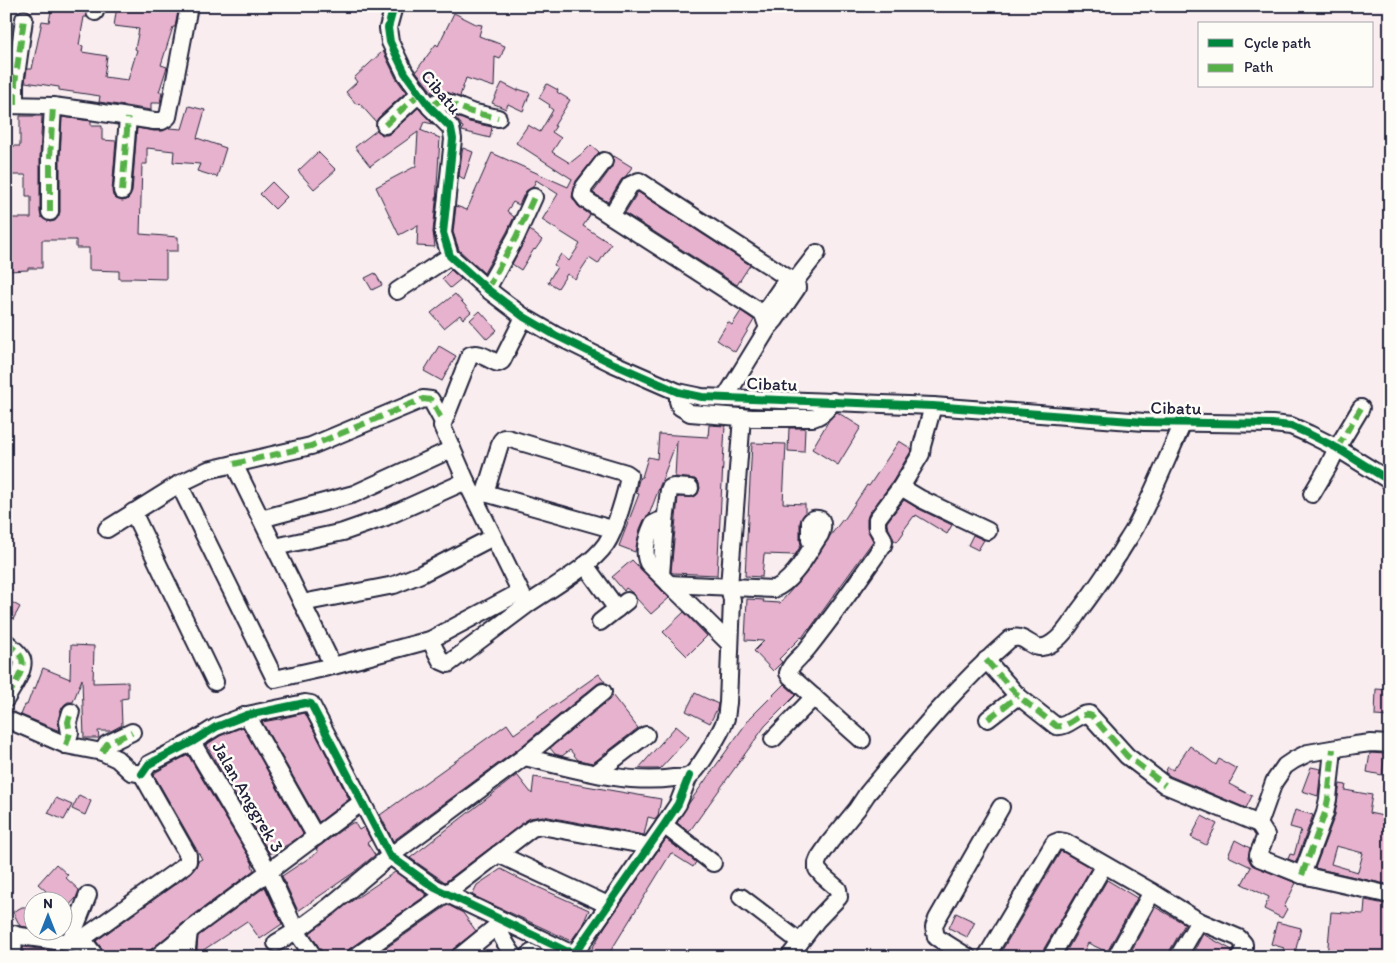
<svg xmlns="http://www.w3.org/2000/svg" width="1396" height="963" font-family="Itim,sans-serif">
	<rect width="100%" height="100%" fill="#f9edef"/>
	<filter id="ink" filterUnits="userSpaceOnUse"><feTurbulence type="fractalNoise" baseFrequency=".02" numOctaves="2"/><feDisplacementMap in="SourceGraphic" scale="10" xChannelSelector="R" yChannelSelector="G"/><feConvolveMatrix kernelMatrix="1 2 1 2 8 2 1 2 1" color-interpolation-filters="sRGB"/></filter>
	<g filter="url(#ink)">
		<g fill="#e7b2cd" stroke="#22223b" fill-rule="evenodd">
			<path d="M52,6H86L85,11L87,17H84L79,45L83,46L82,52L107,56L104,77L128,80L137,50L135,49L139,29L114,26L117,6H179L175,27H173L161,65L167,67L159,92H162L160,103H151V110L99,102L100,96L59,90V87L25,82L27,69H32L42,21L49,22Z"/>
			<path d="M454,13L476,24L482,25L479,36L505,46L500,59L495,57L494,87L466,78L460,96L464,99L444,91L440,90L433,93L416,71L436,44L438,46Z"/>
			<path d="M383,51L396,78L406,92L378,118L376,122L359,103L357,105L346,92L357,82L354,78Z"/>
			<path d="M502,83L518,91V89L530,93L523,111L508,104L506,109L492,103Z"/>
			<path d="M547,84L558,90L557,92L570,100L554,126H556L552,132L561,138L552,152L570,163L584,152L591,145L599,152L576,181L572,197L578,206L590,215L583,226L611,244L598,264L589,258L575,279L567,274L558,288L548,282L557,267L554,265L561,254L569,261L580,244L542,220L558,194L536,180L533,187L529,189L525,192L519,205L513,202L507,211L514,217L507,232L484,273L459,250L453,232L456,206L467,210L492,153L568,187L572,179L516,143L528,125L540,132L553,110L549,107L550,105L539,98Z"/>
			<path d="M189,106L205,110L197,138L226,148L217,177L197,171L200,164L173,162L174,151L147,148V164H142L140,234L178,237V251H166V279L131,278V279H119V271L89,270V248H76V240H42V268H28V270L8,271L6,218H31V196H26V177L25,175H6V146H20V116H42L40,157V212L41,217L45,220L50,222L55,221L58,217L60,212V158L62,117L91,121V126H102V140L116,141L112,191L113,196L116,199L122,201L127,200L130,196L132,192L137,128L154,131H163L169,128L182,129Z"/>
			<path d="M418,108L433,124L424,122L421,129L420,130L440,138L436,202L433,232L435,247L417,246L418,225L399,235L376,187L416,166L418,132L370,166L355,147L377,130L382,135H387L391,133Z"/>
			<path d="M453,115L469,122L492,127L490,138L462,131L463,127L461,126V124Z"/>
			<path d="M463,148L473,152L464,179L459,176L462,152Z"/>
			<path d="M318,152L336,170L314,189L298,171Z"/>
			<path d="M614,156L632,167L626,176L621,180L608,202L593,193L612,167Z"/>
			<path d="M272,182L287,197L275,209L260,194Z"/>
			<path d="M638,192L750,265L737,285L625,213Z"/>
			<path d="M530,230L542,240L535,250L534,249L521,270L512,264Z"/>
			<path d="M451,270L461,279L450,288L442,279Z"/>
			<path d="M375,273L382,285L372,290L365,278Z"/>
			<path d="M455,294L471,312L463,319L460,315L444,328L431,313Z"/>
			<path d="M480,311L497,330L487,339L470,320Z"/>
			<path d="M741,311L754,320L735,352L717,340L728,322L732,325Z"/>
			<path d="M439,346L456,356L442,381L424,371Z"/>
			<path d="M837,412L861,427L838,465L812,449L829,420Z"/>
			<path d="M709,425L725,426L717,575L673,573L671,572L678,497H694L698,494L700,488L699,483L695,479L675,477L677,440L649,515L644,520L640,529L635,552L619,546L639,494L636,493L638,483L640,477H642L648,457L657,459L659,434L708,437Z"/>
			<path d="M789,428H805L804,452L788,451Z"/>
			<path d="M899,441L912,449L911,451L893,481L869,514L867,519V528L873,541L809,630L808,629L802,638L801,637L779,659L782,662L773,671L754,651L764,641L745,640L747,599L764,600L763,602L780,603L808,571L830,536L843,519L844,520L867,485L869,486Z"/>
			<path d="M752,443L786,444L783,503L805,504V513L800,522V540L801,545L795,555L764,554L762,577L745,576Z"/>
			<path d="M904,500L917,508L952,525L947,534L916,515L915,517L914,516L903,531L904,532L897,542L894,540L887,525V522Z"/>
			<path d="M973,535L984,540L978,550L968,545Z"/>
			<path d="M632,560L669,598L651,614L636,598L635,595L626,588L624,591L612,577Z"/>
			<path d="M6,599L20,607L6,632Z"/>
			<path d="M684,612L707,636L687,656L663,632Z"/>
			<path d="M71,645L94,646L93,683L128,682V698L121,699L122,725L111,731H98L99,738H84L82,679L73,702H68L65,704L61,709L58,720L60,731L21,715L25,705H27L33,689H35L43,668L70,679Z"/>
			<path d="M599,674L605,682H601L597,684L518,749L393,841L380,815L507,724L514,734Z"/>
			<path d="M784,684L796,695L765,726L689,832L677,823L689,803L750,718Z"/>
			<path d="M1376,689L1390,690V717L1375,716Z"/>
			<path d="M695,693L718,704L717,709L710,723L686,711Z"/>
			<path d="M612,695L638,728L593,763L578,760L570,750L562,756L555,754L550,748L609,700Z"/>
			<path d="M305,713L349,799L319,822L262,722L279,719L280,720L283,718Z"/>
			<path d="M676,726L689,737L660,769H643L639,768Z"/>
			<path d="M243,727L303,834L289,844L270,854L206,745L220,736Z"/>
			<path d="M1190,746L1216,765L1219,759L1237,769L1229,784L1252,796L1246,808L1170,776L1165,772L1168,767L1173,770Z"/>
			<path d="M1370,753L1385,754L1382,775L1367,772Z"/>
			<path d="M188,755L253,864L252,865L254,870L183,923L142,957H106L104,951L96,941L191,873L196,867L198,861L202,859L154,775L156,772Z"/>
			<path d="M1311,767L1321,769L1318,796L1302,791Z"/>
			<path d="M517,775L532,794L534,777L661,799L658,816L656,819L648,817L644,835L543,816L530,818L445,882L410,858Z"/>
			<path d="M1340,784L1346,785L1345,790L1372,795L1369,813L1383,816L1382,821L1390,822V885L1315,868L1335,815ZM1336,846L1363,853L1358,872L1331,864Z"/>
			<path d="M79,795L91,801L85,815L72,809Z"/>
			<path d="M56,798L72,805L64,820L48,813Z"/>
			<path d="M1295,810L1313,815L1296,862L1288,859L1290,854L1294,855L1301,830L1290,827Z"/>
			<path d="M1202,816L1217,824L1206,845L1191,837Z"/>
			<path d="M354,822L359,830L364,827L371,840L367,843L375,855L353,873L298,911L282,876L318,852L316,849L344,828Z"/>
			<path d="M666,839L696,862L693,867L671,853L607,957H587L606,925Z"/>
			<path d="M1235,840L1250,848L1248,858L1252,865L1296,883L1284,907L1287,909L1282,918L1264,909L1269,897L1242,884L1251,867L1228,856Z"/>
			<path d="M1061,851L1091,868L1042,952L1041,957H998Z"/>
			<path d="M56,864L68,875L65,877L79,890L76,898L66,909L62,905V900H37L46,891L38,884Z"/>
			<path d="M501,869L520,879L589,910L583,924L571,941L472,895L477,885Z"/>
			<path d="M395,872L427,895L349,949L346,952L345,957H325L310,933L346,905Z"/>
			<path d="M1107,880L1137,898L1107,952L1088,943L1081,957H1063Z"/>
			<path d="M265,887L282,924L260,939L247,921L199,953L197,949L198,936Z"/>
			<path d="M1365,900L1390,905V955H1384V957H1327L1331,912L1364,914Z"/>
			<path d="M448,905L463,913L476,931L453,949L449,956L448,957H373Z"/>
			<path d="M22,907H26L32,920V928L20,926L13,912Z"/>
			<path d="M1155,907L1185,924L1169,952L1168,957H1128Z"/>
			<path d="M956,913L975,922L967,937L949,928Z"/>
			<path d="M1277,922L1301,928L1294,957H1282L1284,948L1271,944Z"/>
			<path d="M1203,934L1232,950L1230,957H1191Z"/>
			<path d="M23,947L64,952L63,957H23Z"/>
		</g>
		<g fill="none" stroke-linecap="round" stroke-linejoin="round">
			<g stroke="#22223b" stroke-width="20">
				<g id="minor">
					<path d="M394,6L388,28L390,42L405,73L430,107L451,128L453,139L443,233L450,256L487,289L524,317L555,335L614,364L678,392L702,397L933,406L1144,422L1272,424L1291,426L1309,434L1337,448L1390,481"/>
					<path d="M95,12L96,6"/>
					<path d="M6,105L53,106L90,111L154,121H162L168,117L189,6"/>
					<path d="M15,105V83L24,19"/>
					<path d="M430,107L441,100L471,112L498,118"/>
					<path d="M385,125L420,93"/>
					<path d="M604,161L584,187L582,195L586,200L754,308L763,314L768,328"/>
					<path d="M122,191L128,118"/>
					<path d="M50,212V158L53,106"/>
					<path d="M611,216L630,185L639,181L788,278L796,280"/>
					<path d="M487,289L516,237L534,197"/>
					<path d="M397,291L450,256"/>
					<path d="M763,314L788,278"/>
					<path d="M524,317L502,361L498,363C489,360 480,351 470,355L442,426L466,481L525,601"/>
					<path d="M678,392V401L680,407L690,413L752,418H813C823,415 827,409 833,401"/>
					<path d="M725,398L768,328L775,320L797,288L796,280L817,253"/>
					<path d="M234,464L333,666"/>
					<path d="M179,484L275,679L333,666L430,640L520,592"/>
					<path d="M901,487L921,499L988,531"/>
					<path d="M485,493L612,529"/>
					<path d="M1312,494L1328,467L1337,448L1361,408"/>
					<path d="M133,512L215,682"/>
					<path d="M261,519L354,494L452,449"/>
					<path d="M665,522L659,521L653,524C648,535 642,551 648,563L730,644"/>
					<path d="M107,529L179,484L208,470L311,446L423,399L431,400L443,422"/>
					<path d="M275,547L343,532L386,517L466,481"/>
					<path d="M585,565L617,609"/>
					<path d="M661,575L665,522L669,490L670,488L673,487L690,488"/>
					<path d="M669,584L774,589C794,581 808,552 820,535C822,531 823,525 821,520C817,518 813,518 810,522V540L813,546"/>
					<path d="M302,603L394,585L421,574L493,537"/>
					<path d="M600,622L627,601"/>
					<path d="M430,640L441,661L448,664C475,644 501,624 528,604C551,588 590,567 606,544C615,531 627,491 629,475L626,473L507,438H504L501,441L485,493L475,498"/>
					<path d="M6,642C11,647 20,653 22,659C26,669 11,690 6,699"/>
					<path d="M986,660L1018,696L1056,726C1068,728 1076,714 1089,714L1127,756L1165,785L1259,824"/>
					<path d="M247,715L316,837"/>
					<path d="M6,719L66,745L102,752L117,759L131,772L142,774"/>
					<path d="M988,719L1018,696"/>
					<path d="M773,739L814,697"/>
					<path d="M862,740L790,676L788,673C790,664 801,657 807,649C834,615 859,580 883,545L884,542L883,538L877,528V519L901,487L921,454L922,446L933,406"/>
					<path d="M192,742L269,872L296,931L314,957"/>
					<path d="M1390,744L1371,743L1355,745L1308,753L1294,760L1285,766L1274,782L1259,824L1266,835L1258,855L1259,858L1302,875L1390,895"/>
					<path d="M66,745L70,733L68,722L71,712"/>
					<path d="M102,752L107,744L132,732"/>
					<path d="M524,757C572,768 624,785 674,778C678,778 686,778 689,776C698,772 723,729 726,718C727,714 727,708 728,703L732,600L729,587L742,417"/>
					<path d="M596,773L646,735"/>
					<path d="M142,774L149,764L192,742L216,727L247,715L305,703L311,704L390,856L435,888L566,951L572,952L577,950L664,825L678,804L689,776"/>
					<path d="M664,825L713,863"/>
					<path d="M498,854L608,905"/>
					<path d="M1302,875L1325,813L1328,799L1333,749"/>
					<path d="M741,897L800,942"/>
					<path d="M496,926C502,936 507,948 515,957"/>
					<path d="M6,934L78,944L82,939L185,865L188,861V855L142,774"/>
					<path d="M82,939L96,957"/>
					<path d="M69,943L88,895"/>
					<path d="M276,943L296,931L330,906L390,856L524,757L603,692"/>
					<path d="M13,957L14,934"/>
					<path d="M157,957L189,931L362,802"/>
					<path d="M186,957L189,931"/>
					<path d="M355,957L447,893L532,828L541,826L649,846"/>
					<path d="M459,957L503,921"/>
					<path d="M527,957L531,953L538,957"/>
					<path d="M789,957L817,920L839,897L838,889L823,876L817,869V863L819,858L830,842L857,809L867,794C912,740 957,685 1010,639C1026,632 1032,654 1049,645C1062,638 1071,623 1079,611C1093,593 1106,573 1119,554C1124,545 1130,537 1135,528C1153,494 1167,458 1183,423"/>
					<path d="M968,957L936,937L934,927L937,919L1001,807"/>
					<path d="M986,957L1054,843L1059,841L1065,842L1152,892L1199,921L1239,938L1244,944V949L1240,957"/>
					<path d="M1051,957L1104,865"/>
					<path d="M1116,957L1152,892"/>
					<path d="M1178,957L1199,921"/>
				</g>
			</g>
			<use href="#minor" stroke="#fdfcf7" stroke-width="16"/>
			<g stroke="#55b146" stroke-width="6" stroke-dasharray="12 6" stroke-linecap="butt">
				<path d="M95,12L96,6"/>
				<path d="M15,105V83L24,19"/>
				<path d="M430,107L441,100L471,112L498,118"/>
				<path d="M385,125L420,93"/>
				<path d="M122,191L128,118"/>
				<path d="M50,212V158L53,106"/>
				<path d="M487,289L516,237L534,197"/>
				<path d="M1337,448L1361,408"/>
				<path d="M234,464L311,446L423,399L431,400L443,422"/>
				<path d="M6,642C11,647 20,653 22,659C26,669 11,690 6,699"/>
				<path d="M986,660L1018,696L1056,726C1070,729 1078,710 1092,716L1127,756L1165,785"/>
				<path d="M988,719L1018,696"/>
				<path d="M66,745L70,733L68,722L71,712"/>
				<path d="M102,752L107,744L132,732"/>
				<path d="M1302,875L1325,813L1328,799L1333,749"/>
			</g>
			<g stroke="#fdfcf7" stroke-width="11">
				<g id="cycleway">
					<path d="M394,6L388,28L390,42L405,73L430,107L451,128L453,139L443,233L450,256L487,289L524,317L555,335L614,364L678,392L702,397L933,406L1144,422L1272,424L1291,426L1309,434L1337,448L1390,481"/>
					<path d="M142,774L149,764L192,742L216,727L247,715L305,703L311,704L390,856L435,888L566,951L572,952L577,950L664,825L678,804L689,776"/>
				</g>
			</g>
			<use href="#cycleway" stroke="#00873e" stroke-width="8"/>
		</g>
	</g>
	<g text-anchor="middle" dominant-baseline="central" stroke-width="5" stroke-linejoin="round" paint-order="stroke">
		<g font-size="18" fill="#22223b" stroke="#fdfcf7">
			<text transform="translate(441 92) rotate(50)">Cibatu</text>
			<text transform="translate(772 384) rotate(2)">Cibatu</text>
			<text transform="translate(1176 408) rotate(1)">Cibatu</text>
			<text transform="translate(248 797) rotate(60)">Jalan Anggrek 3</text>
		</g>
	</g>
	<rect width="1396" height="963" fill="none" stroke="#fdfcf7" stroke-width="25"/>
	<rect x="12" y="12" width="1371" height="938" fill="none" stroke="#22223b" stroke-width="2" filter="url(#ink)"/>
	<rect x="1198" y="22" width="175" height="65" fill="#fdfcf7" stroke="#a5a5ac"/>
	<rect x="1208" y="39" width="25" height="8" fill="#00873e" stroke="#a5a5ac"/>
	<text x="1244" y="48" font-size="15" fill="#22223b">Cycle path</text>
	<rect x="1208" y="64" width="25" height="8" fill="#55b146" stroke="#a5a5ac"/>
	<text x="1244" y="72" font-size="15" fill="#22223b">Path</text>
	<g transform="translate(48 916)"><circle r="24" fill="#fdfcf7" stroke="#a5a5ac"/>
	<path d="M0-4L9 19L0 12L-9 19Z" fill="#1f6fb2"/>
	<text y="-8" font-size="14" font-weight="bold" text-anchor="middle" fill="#22223b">N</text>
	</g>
</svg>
